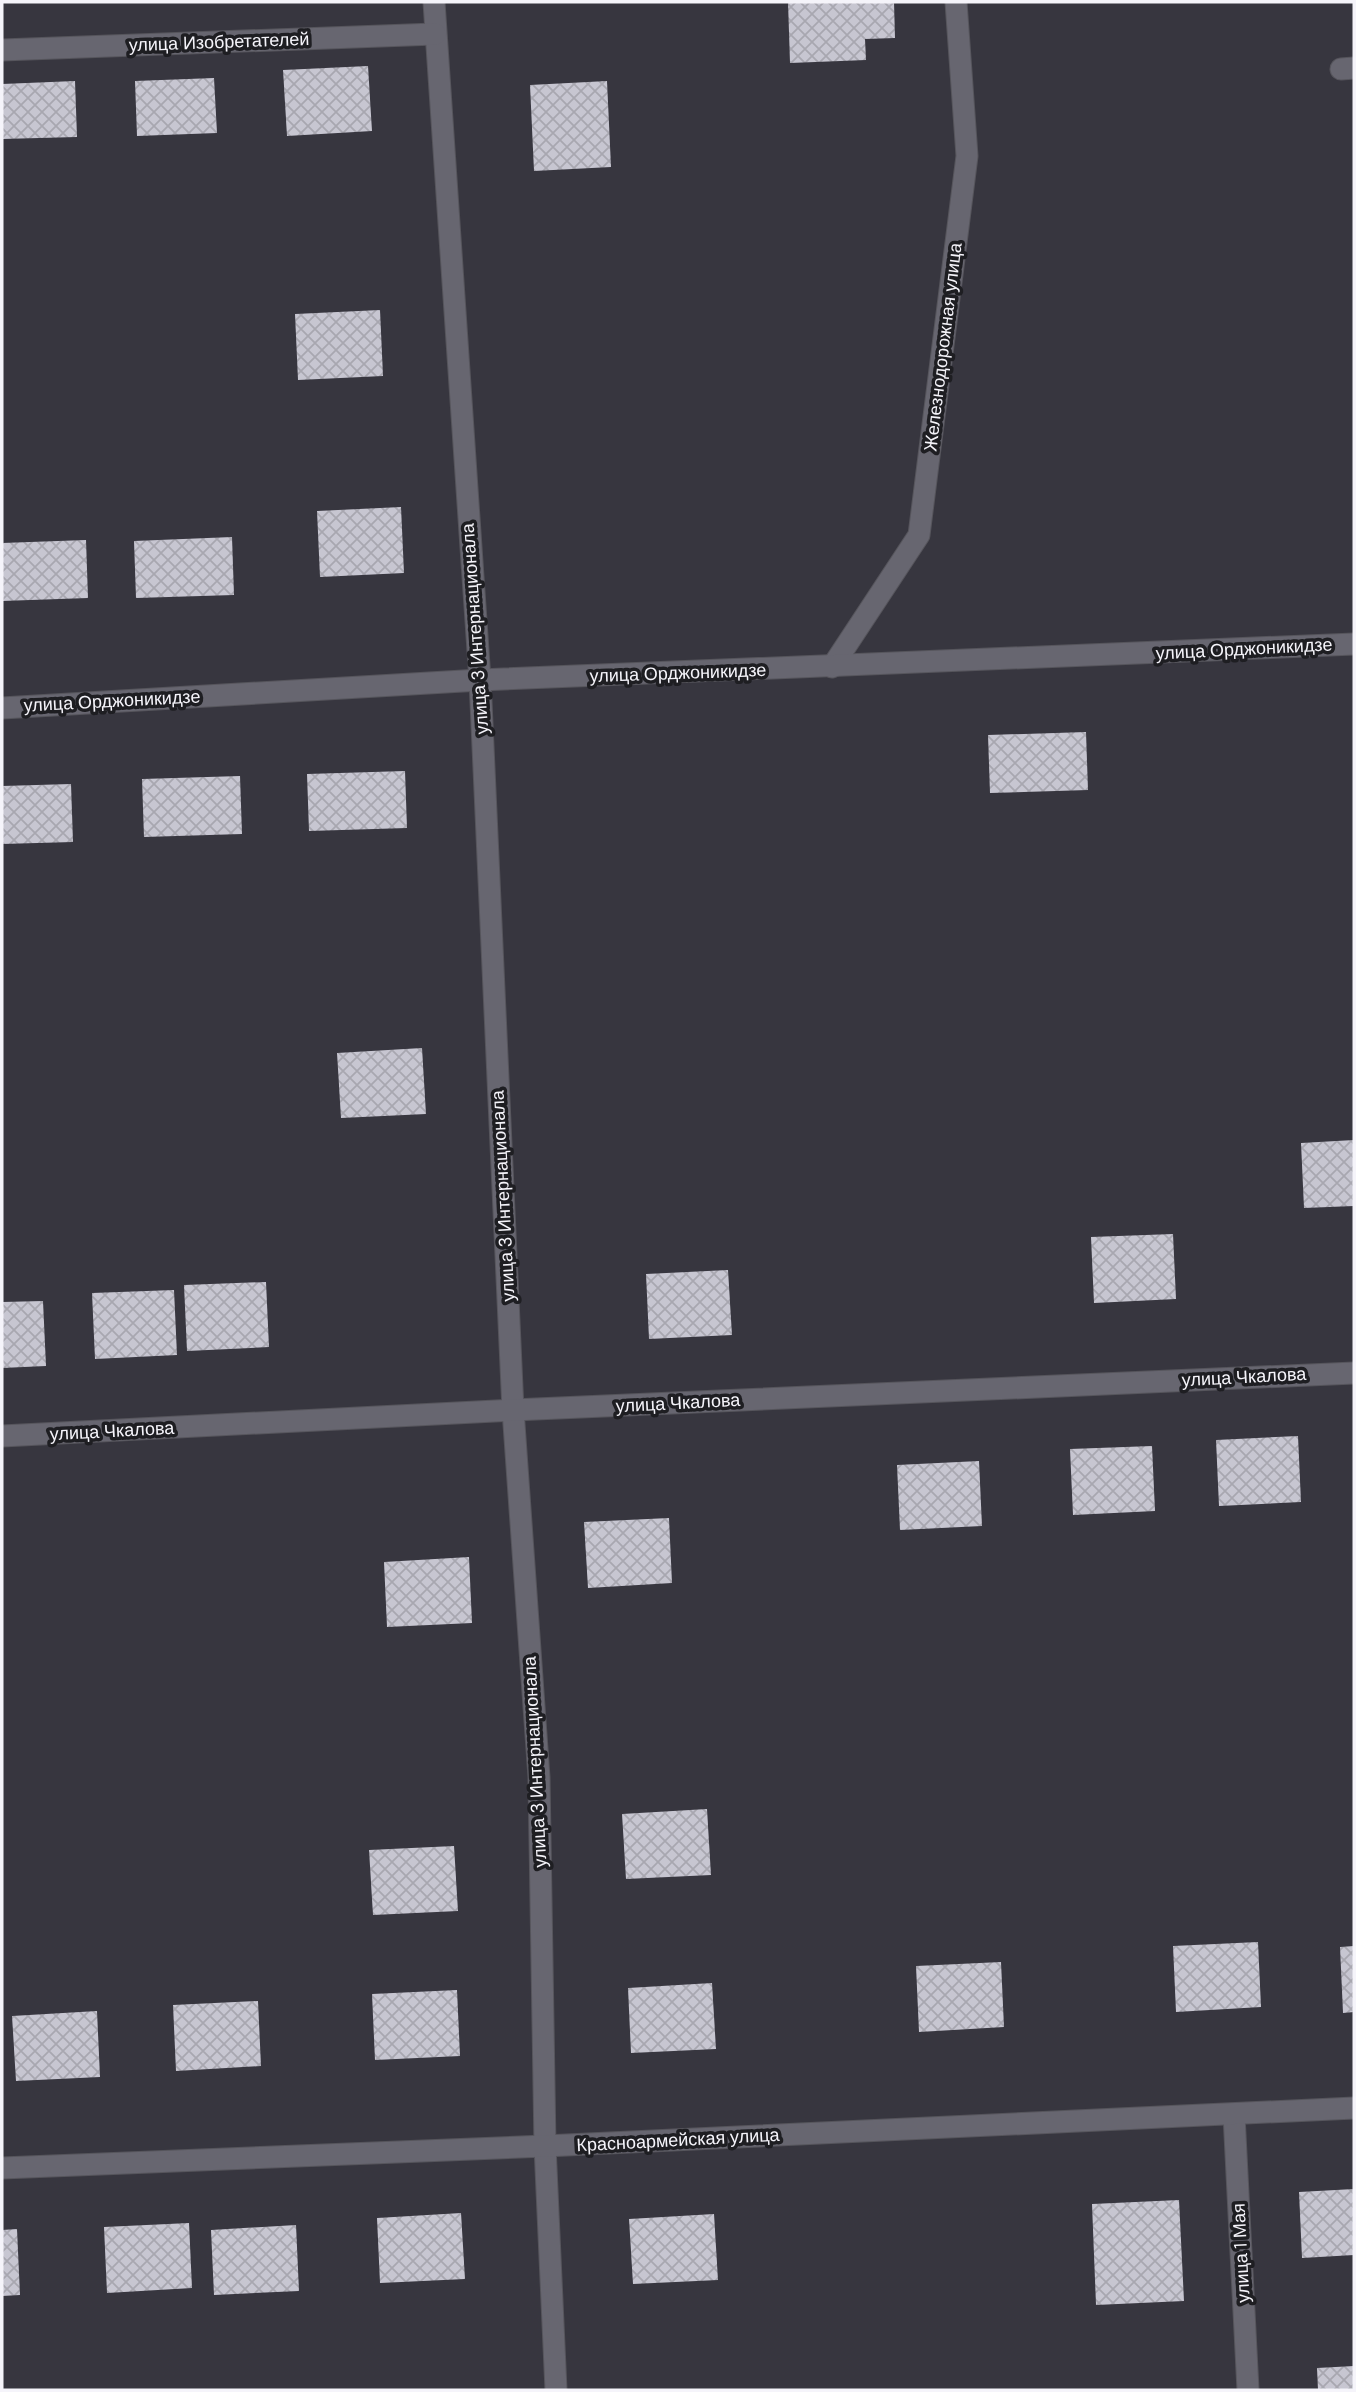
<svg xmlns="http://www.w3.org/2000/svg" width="1356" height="2392" font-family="'DM Sans',sans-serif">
	<defs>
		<pattern id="building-cross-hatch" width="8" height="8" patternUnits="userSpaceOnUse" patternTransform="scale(1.75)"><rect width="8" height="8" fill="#c7c6d1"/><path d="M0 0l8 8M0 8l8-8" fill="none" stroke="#a8a7b0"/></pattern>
	</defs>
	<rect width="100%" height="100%" fill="#37363f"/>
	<g fill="url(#building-cross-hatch)">
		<path d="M788,2H894L895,38L865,39L866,60L790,63Z"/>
		<path d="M368,66L372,131L287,136L283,70Z"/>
		<path d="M214,78L217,133L137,136L135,81Z"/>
		<path d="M75,81L77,137L2,139V84Z"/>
		<path d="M607,81L611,167L534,171L530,85Z"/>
		<path d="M380,310L383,376L298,380L295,314Z"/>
		<path d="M401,507L404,573L320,577L317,511Z"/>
		<path d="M232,537L234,595L136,598L134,541Z"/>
		<path d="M86,540L88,598L2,601V543Z"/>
		<path d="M1086,732L1088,790L990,793L988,735Z"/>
		<path d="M405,771L407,828L309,831L307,774Z"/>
		<path d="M240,776L242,834L144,837L142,779Z"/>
		<path d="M71,784L73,842L2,844V786Z"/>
		<path d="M422,1048L426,1114L341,1118L337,1053Z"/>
		<path d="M1354,1140V1206L1304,1208L1301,1143Z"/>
		<path d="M1173,1234L1176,1299L1094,1303L1091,1237Z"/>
		<path d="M728,1270L732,1335L649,1339L646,1274Z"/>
		<path d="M266,1282L269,1347L187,1351L184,1285Z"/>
		<path d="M174,1290L177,1355L95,1359L92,1293Z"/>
		<path d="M43,1301L46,1366L2,1368V1302Z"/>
		<path d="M1298,1436L1301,1502L1219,1506L1216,1440Z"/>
		<path d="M1152,1446L1155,1511L1073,1515L1070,1449Z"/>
		<path d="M979,1461L982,1526L900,1530L897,1465Z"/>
		<path d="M669,1518L672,1583L588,1588L584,1522Z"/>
		<path d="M469,1557L472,1623L387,1627L384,1562Z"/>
		<path d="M707,1809L711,1875L626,1879L622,1814Z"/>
		<path d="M454,1846L458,1911L373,1915L369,1850Z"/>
		<path d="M1258,1942L1261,2007L1176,2012L1173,1946Z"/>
		<path d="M1354,1946V2012L1343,2013L1340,1947Z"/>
		<path d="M1001,1962L1004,2027L919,2032L916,1966Z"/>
		<path d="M712,1983L716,2049L631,2053L628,1988Z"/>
		<path d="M457,1990L460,2056L375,2060L372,1994Z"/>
		<path d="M258,2001L261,2066L176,2071L173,2005Z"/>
		<path d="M97,2011L100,2077L16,2081L12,2016Z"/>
		<path d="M1354,2189V2255L1302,2258L1299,2192Z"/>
		<path d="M1179,2200L1184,2301L1096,2305L1092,2204Z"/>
		<path d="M461,2213L465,2279L380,2283L377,2218Z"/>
		<path d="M714,2214L718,2280L633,2284L629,2219Z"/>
		<path d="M189,2223L192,2288L107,2293L104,2227Z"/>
		<path d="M296,2225L299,2291L214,2295L211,2230Z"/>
		<path d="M17,2229L20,2295L2,2296V2230Z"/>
		<path d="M1354,2366V2390H1318L1317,2368Z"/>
	</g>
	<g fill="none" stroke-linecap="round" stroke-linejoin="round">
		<g stroke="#56555c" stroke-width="23">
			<g id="street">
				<path d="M434,2L480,680L513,1410L539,1777L545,2146L556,2390"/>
				<path d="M2,50L435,34"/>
				<path d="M1341,69L1354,68"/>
				<path d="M832,667L919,535L967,156L956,2"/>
				<path d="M2,708L480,680L1354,644"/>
				<path d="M2,1436L513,1410L1354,1373"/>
				<path d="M1234,2115L1248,2390"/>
				<path d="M2,2168L545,2146L1354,2108"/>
			</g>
		</g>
		<use href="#street" stroke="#676670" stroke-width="21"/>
	</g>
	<g text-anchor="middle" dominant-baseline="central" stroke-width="7" stroke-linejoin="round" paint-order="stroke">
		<g font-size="18" fill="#f5f4fa" stroke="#1e1e22">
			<text transform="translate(219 42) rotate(-2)">улица Изобретателей</text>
			<text transform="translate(943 347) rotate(-83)">Железнодорожная улица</text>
			<text transform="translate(475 629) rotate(-94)">улица 3 Интернационала</text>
			<text transform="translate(1244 649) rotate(-3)">улица Орджоникидзе</text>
			<text transform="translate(678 673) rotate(-2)">улица Орджоникидзе</text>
			<text transform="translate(112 701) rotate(-3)">улица Орджоникидзе</text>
			<text transform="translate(503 1196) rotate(-93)">улица 3 Интернационала</text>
			<text transform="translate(1244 1377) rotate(-3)">улица Чкалова</text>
			<text transform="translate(678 1403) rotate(-3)">улица Чкалова</text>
			<text transform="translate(112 1431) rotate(-3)">улица Чкалова</text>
			<text transform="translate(535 1762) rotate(-93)">улица 3 Интернационала</text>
			<text transform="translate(678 2140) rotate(-3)">Красноармейская улица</text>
			<text transform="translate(1241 2253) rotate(-93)">улица 1 Мая</text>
		</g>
	</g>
	<rect width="1356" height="2392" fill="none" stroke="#f5f4fa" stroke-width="7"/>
</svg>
